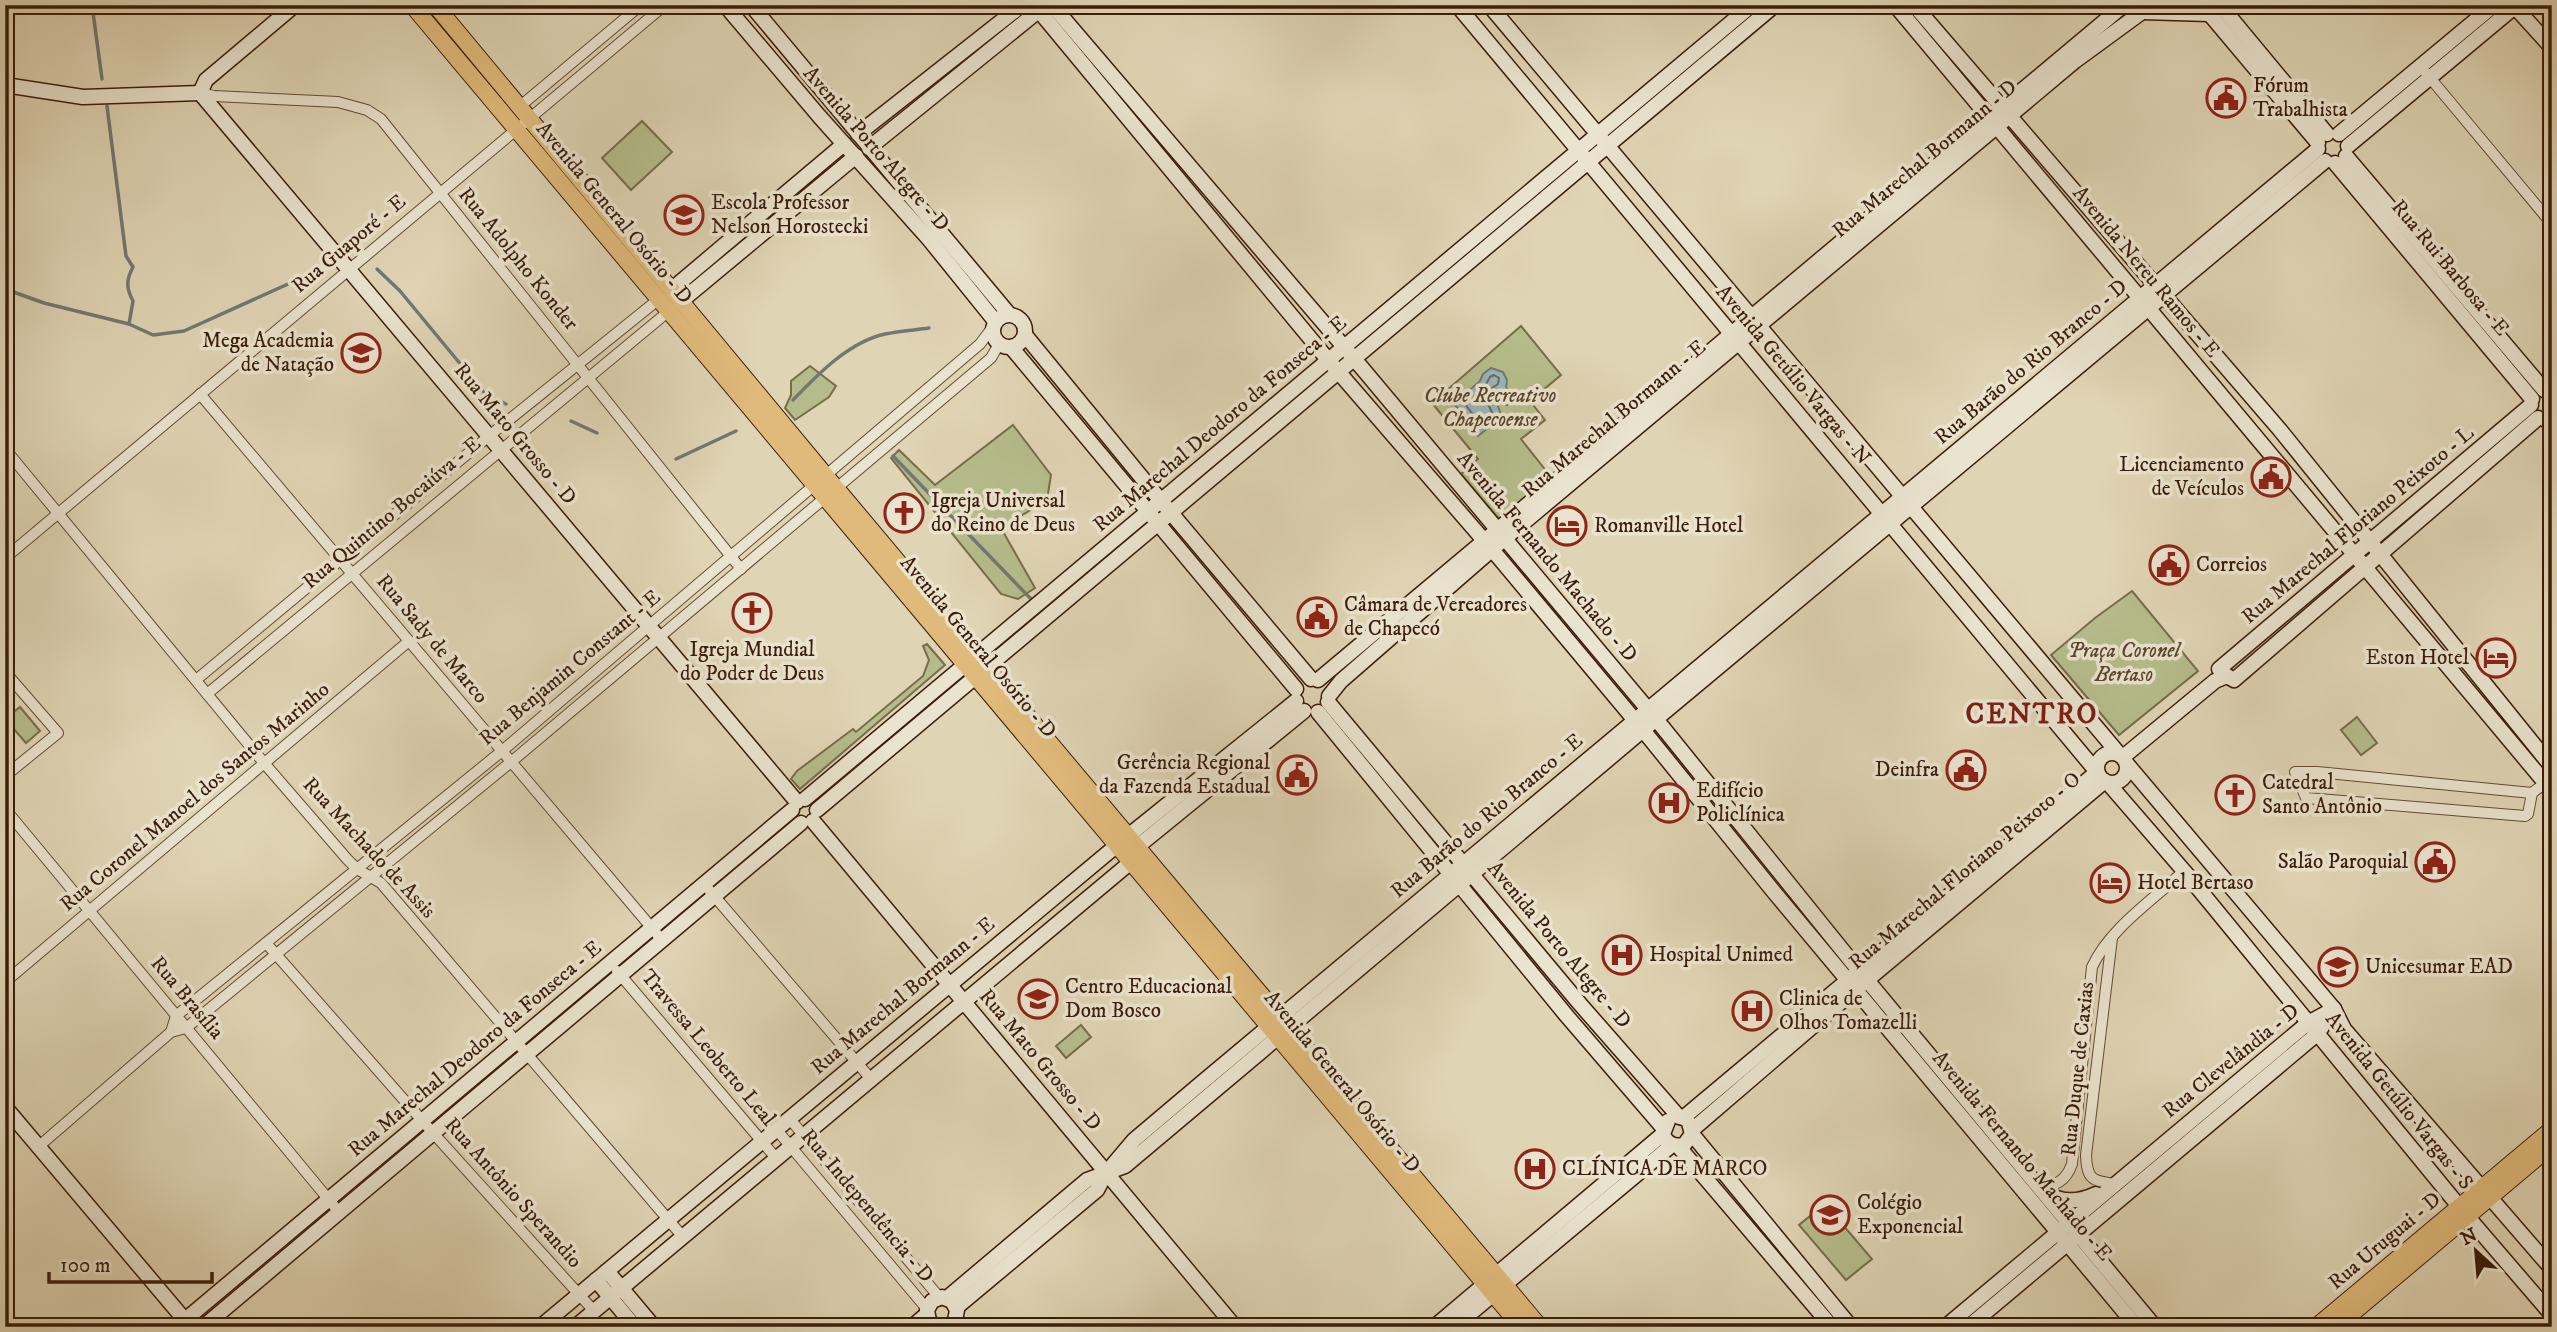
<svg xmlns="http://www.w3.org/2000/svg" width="2557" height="1332" font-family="'IM FELL DW Pica',serif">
	<rect width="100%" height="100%" fill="#dfd4b4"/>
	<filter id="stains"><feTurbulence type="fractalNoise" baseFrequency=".00286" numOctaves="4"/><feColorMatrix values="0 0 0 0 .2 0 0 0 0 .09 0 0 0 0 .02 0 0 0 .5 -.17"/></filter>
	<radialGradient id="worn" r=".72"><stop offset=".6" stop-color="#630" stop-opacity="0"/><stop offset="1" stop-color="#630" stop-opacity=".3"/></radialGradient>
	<g fill="#b5bc8b" stroke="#786c4a" stroke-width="2">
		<path d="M642,121L672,152L631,190L602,158Z"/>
		<path d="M1521,326L1561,375L1530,401L1545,420L1521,439L1551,477L1499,519L1461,474L1478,459L1432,403Z"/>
		<path d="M810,366L836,386L829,397L795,420L785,408L791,395V381Z"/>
		<path d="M1013,425L1051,475L1047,500L1001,528L1035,588L1018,599L1001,594L891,458L899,450L935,485Z"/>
		<path d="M2132,591L2198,671L2119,735L2051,655L2095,618Z"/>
		<path d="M927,644L945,665L800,789L791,779L797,771L853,729L856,732L923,676L929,660L923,646Z"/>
		<path d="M20,707L40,731L26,743L5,719Z"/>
		<path d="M2357,717L2377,743L2361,755L2341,730Z"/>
		<path d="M1081,1025L1091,1037L1066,1058L1056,1046Z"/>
		<path d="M1825,1204L1872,1259L1846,1280L1799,1225Z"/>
	</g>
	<path fill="#99b5b9" stroke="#737873" stroke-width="2" d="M1491,368L1503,372L1507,380L1506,388L1514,394L1507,405L1501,403L1502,395L1497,394L1494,396L1502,417L1478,436L1472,431L1471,423L1454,404L1480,381L1483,374Z"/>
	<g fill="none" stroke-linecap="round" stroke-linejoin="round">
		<path stroke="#6a6962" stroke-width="2" d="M1494,375L1499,378L1498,384L1489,390L1486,399L1493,415L1480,424L1465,404L1485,386L1490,377Z"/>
		<g stroke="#737873" stroke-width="3.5">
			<path d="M92,5L102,79"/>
			<path d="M107,106L126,256L133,267C126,280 126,288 133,301L129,324"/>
			<path d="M377,269L400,291L486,395L506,404"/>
			<path d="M5,289L44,303L129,324L153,335L184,331L319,270"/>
			<path d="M793,400C818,374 849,342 885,334C900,331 915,330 929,328"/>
			<path d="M571,421L597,433"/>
			<path d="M893,456L1032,600"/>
			<path d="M676,459L736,431"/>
		</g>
		<g stroke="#634b34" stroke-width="12">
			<g id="street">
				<path d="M2426,73L2552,224"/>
				<path d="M200,93L214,96L338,102L367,110L381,119L741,569"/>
				<path d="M518,108L641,5"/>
				<path d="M200,394L662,940"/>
				<path d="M5,449L264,763L347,859L357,869L381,883L683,1237"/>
				<path d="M5,558L665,5"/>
				<path d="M5,672L58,733L5,776"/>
				<path d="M196,680L489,436L659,299"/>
				<path d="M207,694L669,311"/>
				<path d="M2532,793L2528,814L2525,816L2306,798L2295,772H2317L2532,793L2545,783"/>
				<path d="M5,809L339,1212"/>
				<path d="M704,884L871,1079"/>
				<path d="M2112,938L2086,1155C2087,1180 2092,1181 2116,1184"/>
				<path d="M266,943L434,1134L594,1311"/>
				<path d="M617,971L776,1158"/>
				<path d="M5,982L409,641"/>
				<path d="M171,1032L176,1016L502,751L980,344L992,328"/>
				<path d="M789,1118L939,1297"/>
				<path d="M776,1129L927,1309"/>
				<path d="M38,1147L171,1032L186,1028L511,762L991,358L999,344"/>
				<path d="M2039,1187C2056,1186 2066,1181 2072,1164L2092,967C2110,928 2153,900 2184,871"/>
			</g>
		</g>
		<g stroke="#3a1d0a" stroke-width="17">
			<g id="secondary">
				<path d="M725,5L819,116L928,238L995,321"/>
				<path d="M751,5L1008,313"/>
				<path d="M1052,5L1362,368L1656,719L1852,962L2155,1327"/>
				<path d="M1457,5L2097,772"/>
				<path d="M1489,5L2119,754"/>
				<path d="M1895,5L2552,791"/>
				<path d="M1914,5L2280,430L2552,767"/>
				<path d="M2137,5L2142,12L2209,14"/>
				<path d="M2202,5L2318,143"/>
				<path d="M2220,5L2327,134"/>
				<path d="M2515,7L2552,48"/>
				<path d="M1040,12L1329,361L1500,559L1643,730L1774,892L2137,1327"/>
				<path d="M5,85L83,97L200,93"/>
				<path d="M200,93L797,802"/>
				<path d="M200,93L206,80L295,5"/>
				<path d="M858,134L1022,5"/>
				<path d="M2339,134L2494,5"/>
				<path d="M2348,146L2517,5"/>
				<path d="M869,148L1037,12"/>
				<path d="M2346,156L2544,390"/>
				<path d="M2335,163L2532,399"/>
				<path d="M671,290L844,144"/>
				<path d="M680,302L856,156"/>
				<circle cx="1009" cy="331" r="16"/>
				<path d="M1025,335L1161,501L1311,679"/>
				<path d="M1011,347L1296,689"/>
				<path d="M2546,420L2552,425"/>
				<path d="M2227,676L2219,669L2531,405"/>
				<path d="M1318,680L2124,5"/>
				<path d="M1329,696L1341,681L1504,539L2075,61L2142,12"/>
				<path d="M1328,702L1580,1004L1679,1117"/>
				<path d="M1318,712L1566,1015L1664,1129"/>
				<circle cx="2112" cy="768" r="15"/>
				<path d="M2123,757L2215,681L2227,676L2234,680L2538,418"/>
				<path d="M2127,764L2334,1009L2344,1029L2552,1269"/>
				<path d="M2108,783L2184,871L2467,1216L2552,1315"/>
				<path d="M805,799L1752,5"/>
				<path d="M817,810L1775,5"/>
				<path d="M813,821L1235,1327"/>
				<path d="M5,1107L189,1325"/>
				<path d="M1683,1118L2097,772"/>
				<path d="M1668,1121L1663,1134C1666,1144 1674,1147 1684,1145L1692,1134"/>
				<path d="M1689,1123L1692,1134L1851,1327"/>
				<path d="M1692,1130L1848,996L2105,781"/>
				<path d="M1678,1146L1832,1327"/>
				<path d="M2046,1192C2062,1204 2079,1202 2096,1194"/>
				<path d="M607,1271L654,1327"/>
				<path d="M596,1280L635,1327"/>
				<path d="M947,1298L1087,1180L1106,1173L1134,1140L1199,1085L2318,149"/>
				<path d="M957,1307L1097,1190L1106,1173L1125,1166L1643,730L2325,161"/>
				<path d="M185,1320L792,810"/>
				<path d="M203,1327L801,823"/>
				<path d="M540,1327L1128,836L1296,701"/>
				<path d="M575,1327L1131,862L1137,847L1304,711"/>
				<path d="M912,1327L927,1314"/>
				<path d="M937,1327L929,1321L927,1310L932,1301L942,1297L952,1301L957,1310L955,1321L948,1327"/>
				<path d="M1434,1327L1663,1134"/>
				<path d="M1454,1327L1672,1145"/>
				<path d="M1945,1327L2308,1023L2334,1009"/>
				<path d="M1968,1327L2317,1034L2322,1027"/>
			</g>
		</g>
		<g stroke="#3a1d0a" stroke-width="18">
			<g id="primary">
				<path d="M412,5L1521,1327"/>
				<path d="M435,5L836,488L1540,1327"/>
				<path d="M2316,1327L2552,1129"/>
				<path d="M2336,1327L2552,1145"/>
			</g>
		</g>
		<use href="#street" stroke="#eae3ce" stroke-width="10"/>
		<use href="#secondary" stroke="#eae3ce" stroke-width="14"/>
		<use href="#primary" stroke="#e0ba7a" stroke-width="16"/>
	</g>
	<defs>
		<g id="civic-ring" transform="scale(2.0125)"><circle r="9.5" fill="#eae3ce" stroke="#8f2418" stroke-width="1.5"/><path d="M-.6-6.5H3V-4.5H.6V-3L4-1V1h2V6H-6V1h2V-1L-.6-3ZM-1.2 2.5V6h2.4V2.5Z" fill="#8f2418"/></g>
		<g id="school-ring" transform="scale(2.0125)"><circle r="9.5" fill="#eae3ce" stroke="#8f2418" stroke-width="1.5"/><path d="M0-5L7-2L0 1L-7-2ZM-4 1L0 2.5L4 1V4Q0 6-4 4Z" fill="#8f2418"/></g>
		<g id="church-ring" transform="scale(2.0125)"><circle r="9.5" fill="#eae3ce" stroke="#8f2418" stroke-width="1.5"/><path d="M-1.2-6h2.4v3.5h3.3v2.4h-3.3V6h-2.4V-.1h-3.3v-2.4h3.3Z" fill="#8f2418"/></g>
		<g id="hotel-ring" transform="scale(2.0125)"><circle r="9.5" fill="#eae3ce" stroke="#8f2418" stroke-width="1.5"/><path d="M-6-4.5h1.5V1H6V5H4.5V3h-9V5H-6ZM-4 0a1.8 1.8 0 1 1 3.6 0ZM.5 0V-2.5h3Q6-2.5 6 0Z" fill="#8f2418"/></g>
		<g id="hospital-ring" transform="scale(2.0125)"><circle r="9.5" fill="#eae3ce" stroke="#8f2418" stroke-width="1.5"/><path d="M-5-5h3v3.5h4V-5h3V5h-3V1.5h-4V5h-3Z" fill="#8f2418"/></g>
		<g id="university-ring" transform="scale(2.0125)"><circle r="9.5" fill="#eae3ce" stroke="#8f2418" stroke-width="1.5"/><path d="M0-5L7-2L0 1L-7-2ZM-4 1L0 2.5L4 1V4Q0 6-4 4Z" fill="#8f2418"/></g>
	</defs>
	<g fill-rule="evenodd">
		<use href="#civic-ring" x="2226" y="98"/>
		<use href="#school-ring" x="684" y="215"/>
		<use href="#school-ring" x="361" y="353"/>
		<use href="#civic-ring" x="2271" y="477"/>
		<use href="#church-ring" x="904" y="513"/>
		<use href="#hotel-ring" x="1567" y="526"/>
		<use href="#civic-ring" x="2169" y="565"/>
		<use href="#church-ring" x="752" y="613"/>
		<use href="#civic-ring" x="1317" y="617"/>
		<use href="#hotel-ring" x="2496" y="658"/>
		<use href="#civic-ring" x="1966" y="770"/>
		<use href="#civic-ring" x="1297" y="775"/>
		<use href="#church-ring" x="2235" y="795"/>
		<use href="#hospital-ring" x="1669" y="803"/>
		<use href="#civic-ring" x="2435" y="862"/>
		<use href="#hotel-ring" x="2110" y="883"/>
		<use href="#hospital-ring" x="1622" y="955"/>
		<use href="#university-ring" x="2338" y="967"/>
		<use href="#school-ring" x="1038" y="999"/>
		<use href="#hospital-ring" x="1752" y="1011"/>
		<use href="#hospital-ring" x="1535" y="1169"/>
		<use href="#school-ring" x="1830" y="1215"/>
	</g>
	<g text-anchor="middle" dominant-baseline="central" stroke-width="7" stroke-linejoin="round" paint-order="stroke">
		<g font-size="21" fill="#3a1d0a" stroke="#eae3ce" text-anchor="start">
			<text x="2253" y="86">Fórum<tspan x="2253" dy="24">Trabalhista</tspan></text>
			<text x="711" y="203">Escola Professor<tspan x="711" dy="24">Nelson Horostecki</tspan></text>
			<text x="334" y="341" text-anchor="end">Mega Academia<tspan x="334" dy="24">de Natação</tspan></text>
			<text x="2244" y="465" text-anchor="end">Licenciamento<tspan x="2244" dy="24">de Veículos</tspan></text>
			<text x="931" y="501">Igreja Universal<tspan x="931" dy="24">do Reino de Deus</tspan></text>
			<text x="1594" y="526">Romanville Hotel</text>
			<text x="2196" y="565">Correios</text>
			<text x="1344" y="605">Câmara de Vereadores<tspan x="1344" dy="24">de Chapecó</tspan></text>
			<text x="752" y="650" text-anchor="middle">Igreja Mundial<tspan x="752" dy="24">do Poder de Deus</tspan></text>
			<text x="2469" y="658" text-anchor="end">Eston Hotel</text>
			<text x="1270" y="763" text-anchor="end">Gerência Regional<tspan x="1270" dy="24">da Fazenda Estadual</tspan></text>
			<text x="1939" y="770" text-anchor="end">Deinfra</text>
			<text x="2262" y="783">Catedral<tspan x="2262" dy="24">Santo Antônio</tspan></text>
			<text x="1696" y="791">Edifício<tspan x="1696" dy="24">Policlínica</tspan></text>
			<text x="2408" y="862" text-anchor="end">Salão Paroquial</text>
			<text x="2137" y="883">Hotel Bertaso</text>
			<text x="1649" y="955">Hospital Unimed</text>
			<text x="2365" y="967">Unicesumar EAD</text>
			<text x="1065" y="987">Centro Educacional<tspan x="1065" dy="24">Dom Bosco</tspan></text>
			<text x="1779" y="999">Clinica de<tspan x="1779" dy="24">Olhos Tomazelli</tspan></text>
			<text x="1562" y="1169">CLÍNICA DE MARCO</text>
			<text x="1857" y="1203">Colégio<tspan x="1857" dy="24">Exponencial</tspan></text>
		</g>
		<g font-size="21" fill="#3a1d0a" stroke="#eae3ce">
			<text transform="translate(876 149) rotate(49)">Avenida Porto Alegre - D</text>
			<text transform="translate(1925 159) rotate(-40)">Rua Marechal Bormann - D</text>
			<text transform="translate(614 213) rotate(50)">Avenida General Osório - D</text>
			<text transform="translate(349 244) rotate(-40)">Rua Guaporé - E</text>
			<text transform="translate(518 259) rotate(51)">Rua Adolpho Konder</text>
			<text transform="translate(2450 268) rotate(50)">Rua Rui Barbosa - E</text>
			<text transform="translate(2146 272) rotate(50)">Avenida Nereu Ramos - E</text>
			<text transform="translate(2031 362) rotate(-40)">Rua Barão do Rio Branco - D</text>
			<text transform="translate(1793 375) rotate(50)">Avenida Getúlio Vargas - N</text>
			<text transform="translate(1614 419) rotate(-40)">Rua Marechal Bormann - E</text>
			<text transform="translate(1220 424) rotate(-40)">Rua Marechal Deodoro da Fonseca - E</text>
			<text transform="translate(515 434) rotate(50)">Rua Mato Grosso - D</text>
			<text transform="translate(392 513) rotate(-40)">Rua Quintino Bocaiúva - E</text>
			<text transform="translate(2358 525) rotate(-40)">Rua Marechal Floriano Peixoto - L</text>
			<text transform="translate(1547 557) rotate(50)">Avenida Fernando Machado - D</text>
			<text transform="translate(432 639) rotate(50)">Rua Sady de Marco</text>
			<text transform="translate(978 647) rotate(50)">Avenida General Osório - D</text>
			<text transform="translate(570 668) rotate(-40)">Rua Benjamin Constant - E</text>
			<text transform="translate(195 797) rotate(-40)">Rua Coronel Manoel dos Santos Marinho</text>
			<text transform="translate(1487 816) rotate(-40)">Rua Barão do Rio Branco - E</text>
			<text transform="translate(369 848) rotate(47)">Rua Machado de Assis</text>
			<text transform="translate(1965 871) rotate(-40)">Rua Marechal Floriano Peixoto - O</text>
			<text transform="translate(1559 945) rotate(50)">Avenida Porto Alegre - D</text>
			<text transform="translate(903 996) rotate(-40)">Rua Marechal Bormann - E</text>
			<text transform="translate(187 998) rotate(50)">Rua Brasília</text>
			<text transform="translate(708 1048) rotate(50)">Travessa Leoberto Leal</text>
			<text transform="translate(475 1049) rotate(-40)">Rua Marechal Deodoro da Fonseca - E</text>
			<text transform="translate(1040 1060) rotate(50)">Rua Mato Grosso - D</text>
			<text transform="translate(2231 1061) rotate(-39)">Rua Clevelândia - D</text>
			<text transform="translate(2078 1069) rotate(-84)">Rua Duque de Caxias</text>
			<text transform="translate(1342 1082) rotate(50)">Avenida General Osório - D</text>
			<text transform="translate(2399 1101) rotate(51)">Avenida Getúlio Vargas - S</text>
			<text transform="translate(2022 1156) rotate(50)">Avenida Fernando Machado - E</text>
			<text transform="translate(513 1193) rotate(48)">Rua Antônio Sperandio</text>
			<text transform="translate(867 1206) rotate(50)">Rua Independência - D</text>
			<text transform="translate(2385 1241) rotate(-40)">Rua Uruguai - D</text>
		</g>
		<g font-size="21" font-style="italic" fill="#59452a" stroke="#eae3ce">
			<text x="1490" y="396">Clube Recreativo<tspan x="1490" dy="24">Chapecoense</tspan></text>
			<text x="2124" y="651">Praça Coronel<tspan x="2124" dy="24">Bertaso</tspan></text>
		</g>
		<g font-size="28" font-weight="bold" letter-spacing="2" fill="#7a1f14" stroke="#eae3ce">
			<text x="2032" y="714">CENTRO</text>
		</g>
	</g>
	<rect width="2557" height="1332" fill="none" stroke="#dfd4b4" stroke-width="28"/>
	<rect x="7" y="7" width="2543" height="1318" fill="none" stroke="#3a1d0a" stroke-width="3.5"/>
	<rect x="14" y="14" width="2529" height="1304" fill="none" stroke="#3a1d0a" stroke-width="2"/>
	<g transform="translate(2476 1251) rotate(334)" stroke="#eae3ce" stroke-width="5" paint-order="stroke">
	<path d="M0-5L12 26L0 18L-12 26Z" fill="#3a1d0a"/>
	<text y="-10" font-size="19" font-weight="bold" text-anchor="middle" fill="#3a1d0a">N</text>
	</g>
	<path d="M49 1272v10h163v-10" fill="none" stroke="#3a1d0a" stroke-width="3.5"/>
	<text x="60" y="1272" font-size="21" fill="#3a1d0a" stroke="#eae3ce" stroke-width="5" paint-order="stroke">100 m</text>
	<rect width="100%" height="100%" filter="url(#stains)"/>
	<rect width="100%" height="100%" fill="url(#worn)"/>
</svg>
